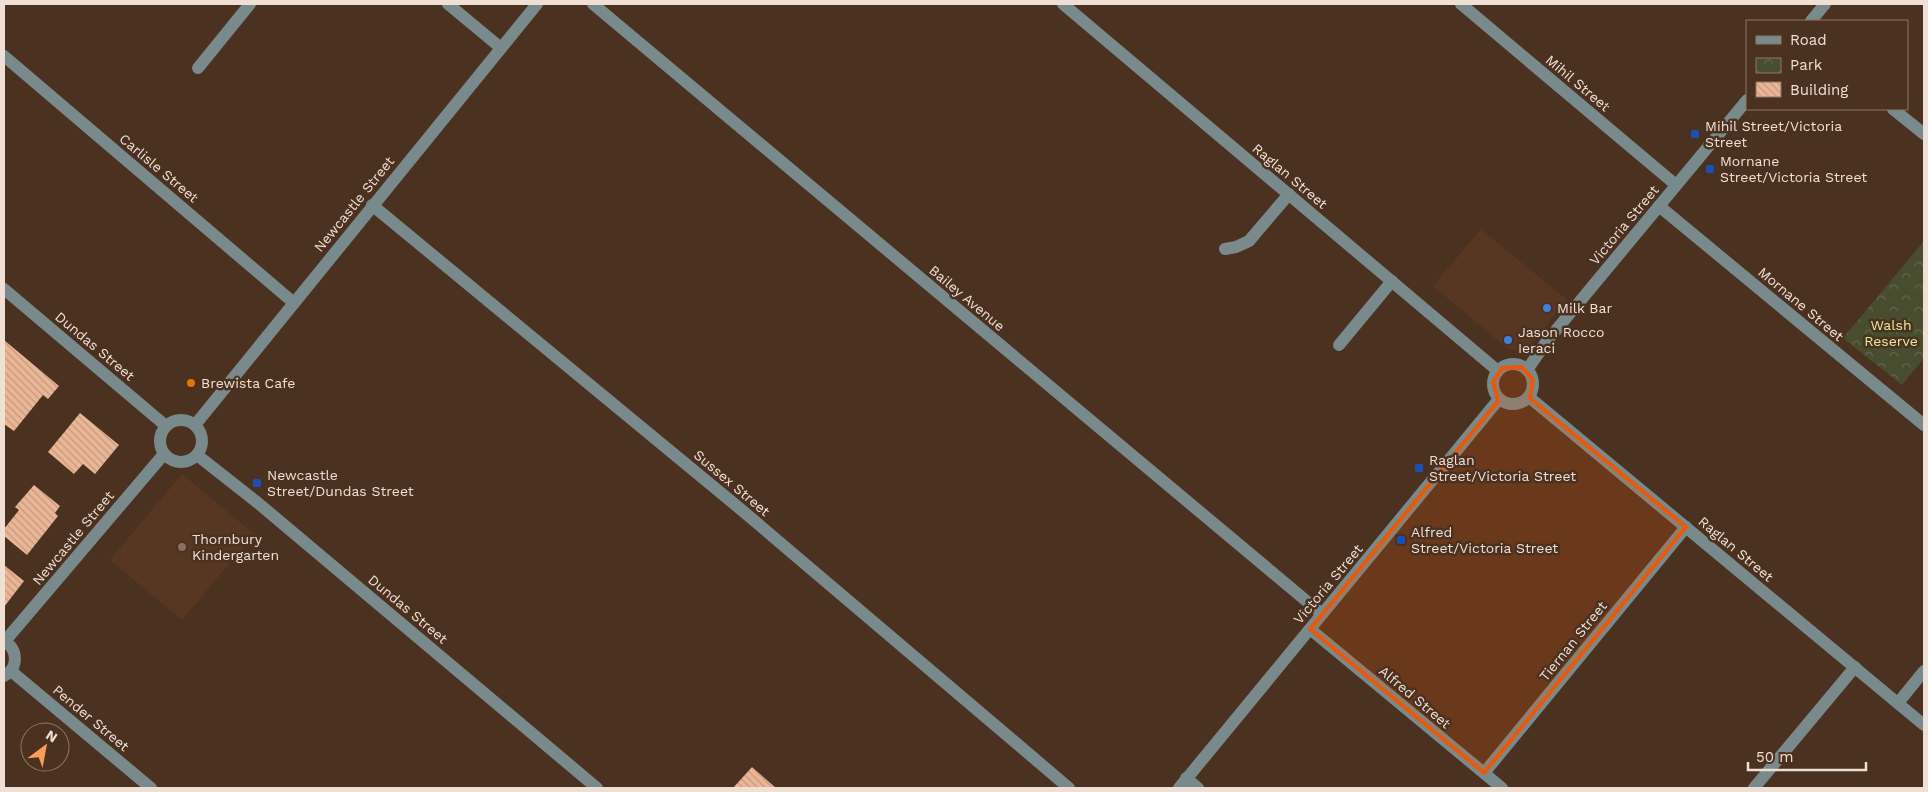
<svg xmlns="http://www.w3.org/2000/svg" width="1928" height="792" font-family="'Work Sans',sans-serif">
	<defs>
		<pattern id="park-crowns" width="20" height="18" patternUnits="userSpaceOnUse" patternTransform="scale(1.25)"><rect width="20" height="18" fill="#494d30"/><path d="M2 6a3 3 0 1 1 6 0M12 15a3 3 0 1 1 6 0" fill="none" stroke="#64664d"/></pattern>
		<pattern id="building-back-hatch" width="6" height="6" patternUnits="userSpaceOnUse" patternTransform="scale(1.25)"><rect width="6" height="6" fill="#ebb696"/><path d="M-1 5l2 2M0 0l6 6M5-1l2 2" fill="none" stroke="#c29980"/></pattern>
	</defs>
	<rect width="100%" height="100%" fill="#4b3120"/>
	<g fill="#583722">
		<path d="M1481,229L1567,300L1524,353L1507,348L1433,286Z"/>
		<path d="M182,474L254,534L182,620L110,560Z"/>
	</g>
	<path fill="url(#park-crowns)" d="M1924,241V358L1902,385L1843,338Z"/>
	<g fill="url(#building-back-hatch)">
		<path d="M4,340L59,386L48,399L43,395L14,431L4,424Z"/>
		<path d="M80,413L119,445L95,474L83,464L74,474L48,452Z"/>
		<path d="M34,485L60,506L55,513L58,516L27,555L4,536V529L19,510L15,507Z"/>
		<path d="M4,565L24,581L4,607Z"/>
		<path d="M752,767L776,788H733Z"/>
	</g>
	<g fill="none" stroke-linecap="round" stroke-linejoin="round">
		<g stroke="#788a8b" stroke-width="12">
			<path d="M448,4L501,48"/>
			<path d="M593,4L1322,614"/>
			<path d="M1063,4L1498,371"/>
			<path d="M1461,4L1676,185"/>
			<path d="M1811,21L1825,4"/>
			<path d="M4,56L294,303"/>
			<path d="M198,68L250,4"/>
			<path d="M1893,109L1924,134"/>
			<path d="M372,205L744,512L1069,788"/>
			<path d="M1659,206L1924,425"/>
			<path d="M1225,249L1236,247L1249,241L1289,194"/>
			<path d="M4,289L166,426"/>
			<path d="M1339,345L1392,281"/>
			<circle cx="1513" cy="384" r="20"/>
			<path d="M1527,370L1547,341L1747,100"/>
			<path d="M1529,397L1924,725"/>
			<circle cx="181" cy="441" r="21"/>
			<path d="M195,425L537,4"/>
			<path d="M197,455L258,503L597,788"/>
			<path d="M1310,629L1502,788"/>
			<path d="M4,641C18,649 19,668 4,676"/>
			<path d="M5,641L164,454"/>
			<path d="M11,671L151,788"/>
			<path d="M1898,703L1924,671"/>
			<path d="M1484,773L1686,527"/>
			<path d="M1186,778L1198,788"/>
			<path d="M1179,788L1499,399"/>
			<path d="M1754,788L1855,667"/>
		</g>
	</g>
	<path fill="#e8590c" fill-opacity="0.2" stroke="#e8590c" stroke-width="4" stroke-linejoin="round" d="M1522,367L1533,380L1530,398L1686,527L1484,773L1310,629L1498,401L1493,382L1502,368Z"/>
	<g fill="#1a4fb4" stroke="#4b3120" stroke-width="2">
		<rect x="1690" y="129" width="10" height="10" rx="2.5"/>
		<rect x="1705" y="164" width="10" height="10" rx="2.5"/>
		<rect x="1414" y="463" width="10" height="10" rx="2.5"/>
		<rect x="252" y="478" width="10" height="10" rx="2.5"/>
		<rect x="1396" y="535" width="10" height="10" rx="2.5"/>
	</g>
	<g fill="#3f7fe0" stroke="#4b3120" stroke-width="2">
		<circle cx="1547" cy="308" r="5"/>
		<circle cx="1508" cy="340" r="5"/>
	</g>
	<circle fill="#e8710a" stroke="#4b3120" stroke-width="2" cx="191" cy="383" r="5"/>
	<circle fill="#8d6e63" stroke="#4b3120" stroke-width="2" cx="182" cy="547" r="5"/>
	<g text-anchor="middle" dominant-baseline="central" stroke-width="5" stroke-linejoin="round" paint-order="stroke">
		<g font-size="14" fill="#f0dfd5" stroke="#4b3120">
			<text transform="translate(1578 83) rotate(40)">Mihil Street</text>
			<text transform="translate(159 168) rotate(40)">Carlisle Street</text>
			<text transform="translate(1290 176) rotate(40)">Raglan Street</text>
			<text transform="translate(354 204) rotate(-51)">Newcastle Street</text>
			<text transform="translate(1624 225) rotate(-50)">Victoria Street</text>
			<text transform="translate(967 298) rotate(40)">Bailey Avenue</text>
			<text transform="translate(1801 304) rotate(40)">Mornane Street</text>
			<text transform="translate(95 346) rotate(40)">Dundas Street</text>
			<text transform="translate(732 483) rotate(40)">Sussex Street</text>
			<text transform="translate(73 538) rotate(-50)">Newcastle Street</text>
			<text transform="translate(1736 549) rotate(40)">Raglan Street</text>
			<text transform="translate(1328 584) rotate(-50)">Victoria Street</text>
			<text transform="translate(408 609) rotate(40)">Dundas Street</text>
			<text transform="translate(1573 641) rotate(-51)">Tiernan Street</text>
			<text transform="translate(1415 697) rotate(40)">Alfred Street</text>
			<text transform="translate(91 718) rotate(40)">Pender Street</text>
		</g>
		<g font-size="14" fill="#f0dfd5" stroke="#4b3120" text-anchor="start">
			<text x="1705" y="126">Mihil Street/Victoria<tspan x="1705" dy="16">Street</tspan></text>
			<text x="1720" y="161">Mornane<tspan x="1720" dy="16">Street/Victoria Street</tspan></text>
			<text x="1557" y="308">Milk Bar</text>
			<text x="1518" y="332">Jason Rocco<tspan x="1518" dy="16">Ieraci</tspan></text>
			<text x="201" y="383">Brewista Cafe</text>
			<text x="1429" y="460">Raglan<tspan x="1429" dy="16">Street/Victoria Street</tspan></text>
			<text x="267" y="475">Newcastle<tspan x="267" dy="16">Street/Dundas Street</tspan></text>
			<text x="1411" y="532">Alfred<tspan x="1411" dy="16">Street/Victoria Street</tspan></text>
			<text x="192" y="539">Thornbury<tspan x="192" dy="16">Kindergarten</tspan></text>
		</g>
		<g font-size="14" fill="#e0ed9b" stroke="#4b3120">
			<text x="1891" y="325">Walsh<tspan x="1891" dy="16">Reserve</tspan></text>
		</g>
	</g>
	<rect width="1928" height="792" fill="none" stroke="#f0dfd5" stroke-width="10"/>
	<rect x="1746" y="20" width="162" height="90" fill="#4b3120" stroke="#8d7768"/>
	<rect x="1756" y="36" width="25" height="8" fill="#788a8b" stroke="#8d7768"/>
	<text x="1790" y="45" font-size="15" fill="#f0dfd5">Road</text>
	<rect x="1756" y="58" width="25" height="15" fill="url(#park-crowns)" stroke="#8d7768"/>
	<text x="1790" y="70" font-size="15" fill="#f0dfd5">Park</text>
	<rect x="1756" y="82" width="25" height="15" fill="url(#building-back-hatch)" stroke="#8d7768"/>
	<text x="1790" y="95" font-size="15" fill="#f0dfd5">Building</text>
	<g transform="translate(45 747) rotate(32)"><circle r="24" fill="#4b3120" stroke="#8d7768"/>
	<path d="M0-4L9 19L0 12L-9 19Z" fill="#fe9b58"/>
	<text y="-8" font-size="14" font-weight="bold" text-anchor="middle" fill="#f0dfd5">N</text>
	</g>
	<path d="M1748 762v8h118v-8" fill="none" stroke="#f0dfd5" stroke-width="2.5"/>
	<text x="1756" y="762" font-size="15" fill="#f0dfd5" stroke="#4b3120" stroke-width="4" paint-order="stroke">50 m</text>
</svg>
